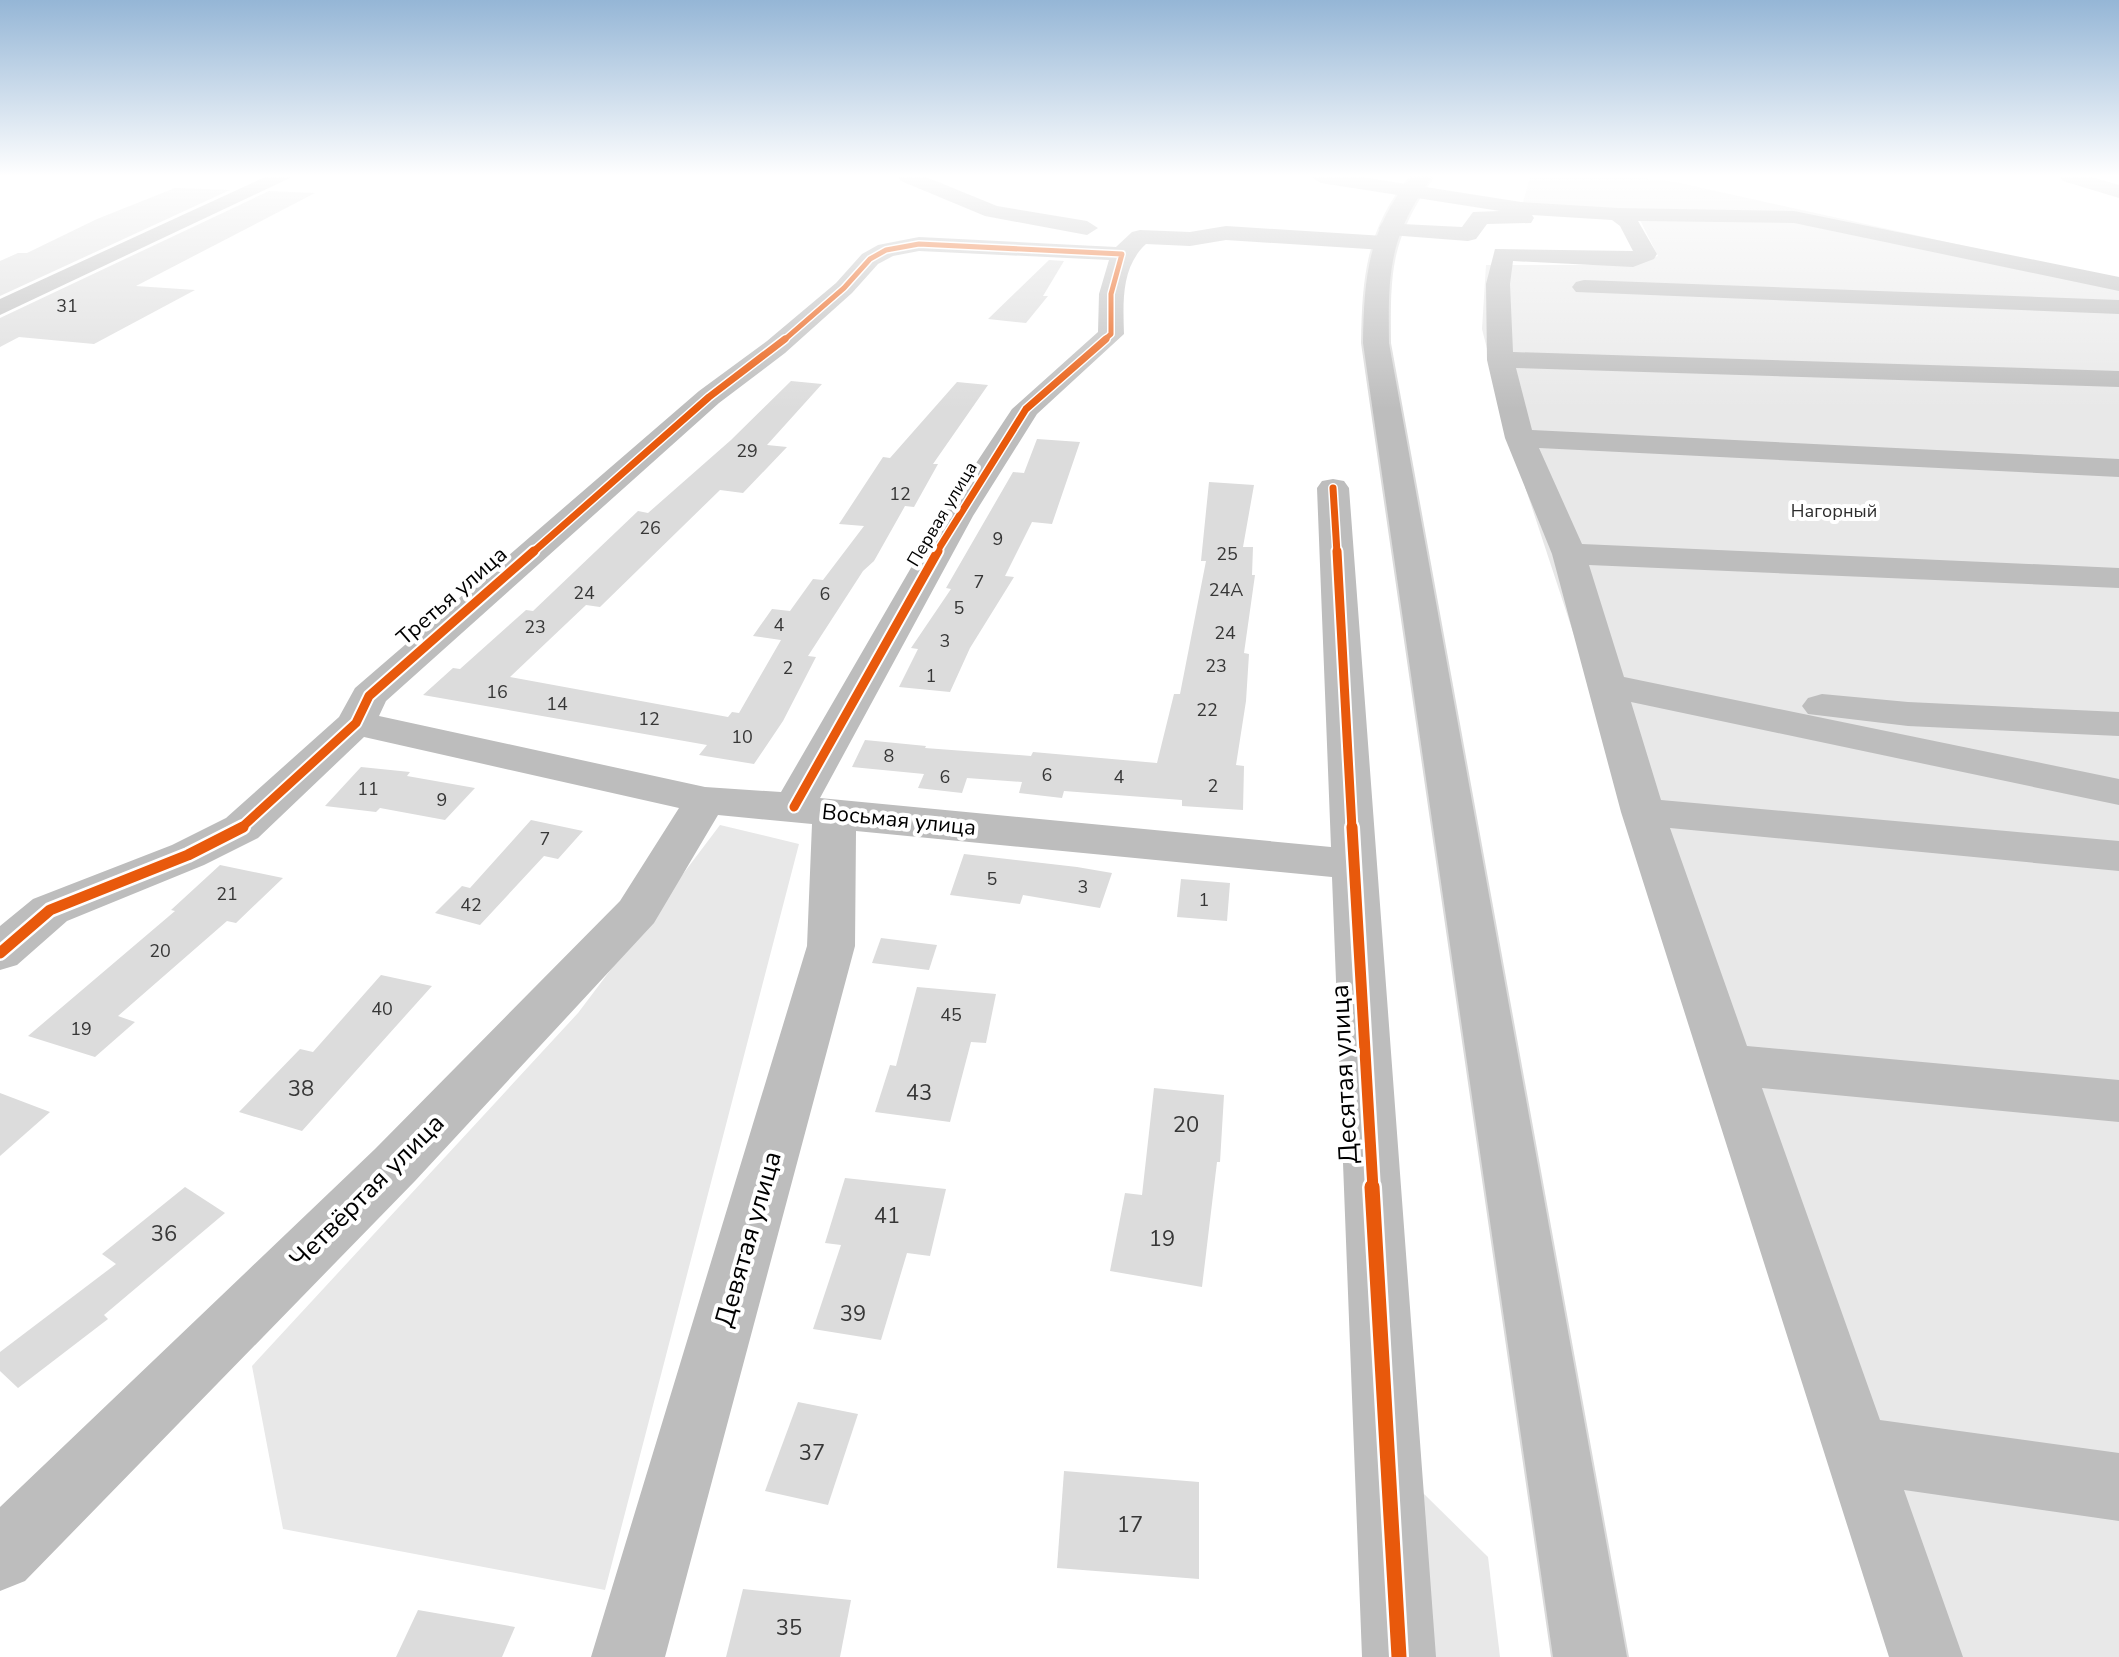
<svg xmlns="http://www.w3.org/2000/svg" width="2119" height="1657" font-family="'Nunito Sans',sans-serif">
	<rect width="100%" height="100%" fill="#fff"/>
	<g fill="#e8e8e8">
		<path d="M1530,177H1638L1675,182L2119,280V1657H1890L1597,705L1512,447L1482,329L1486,265H1633L1658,256L1641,222L1629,212L1522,206Z"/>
		<path d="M720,825L799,844L605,1590L283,1529L252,1366L578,1013Z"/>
		<path d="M1423,1493L1488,1557L1500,1657H1435Z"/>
	</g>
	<g fill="#dcdcdc">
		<path d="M175,188L230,190L0,296V261L18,253H27L97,219Z"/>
		<path d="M269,191L315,193L136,286L195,290L94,344L19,337L0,347V318Z"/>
		<path d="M1049,260L1064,261L1043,296H1048L1026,323L988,319Z"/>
		<path d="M791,381L822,384L767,445L787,447L743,493L720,490L600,607L586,605L510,677L728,717L732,712L739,713L781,640L753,636L772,609L790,611L813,579L823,580L864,526L839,524L883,457L890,458L957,382L988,385L933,464H938L914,507L905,506L874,561L863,571L808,656L816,657L783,721L754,764L699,755L707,745L423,695L453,668L460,669L526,610L533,611L638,511L648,513L731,440Z"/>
		<path d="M1037,439L1080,442L1052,524L1032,522L1005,576L1014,577L970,648L950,692L899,687L918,649L911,648L951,589L946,588L1013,472L1024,473Z"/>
		<path d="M1209,482L1254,485L1243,547H1253L1252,575H1255L1244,653L1249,654L1246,701L1236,765L1244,766L1243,810L1182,806V800L1064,791L1062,798L1019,793L1022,782L967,778L962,793L918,788L924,774L852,767L865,740L926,746L925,748L1031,756L1033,752L1157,763L1174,694H1180L1206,561H1201Z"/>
		<path d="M361,767L410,772L407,776L475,788L445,820L380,808L376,812L325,806Z"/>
		<path d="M531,820L583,831L558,859L544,856L480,925L435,913L462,886L470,888Z"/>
		<path d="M964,854L1077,867L1112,873L1100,908L1023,895L1020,904L950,895Z"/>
		<path d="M220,865L283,878L236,923L227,921L118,1016L135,1022L95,1057L28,1036L175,911L171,910Z"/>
		<path d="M1181,879L1230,883L1227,921L1177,917Z"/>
		<path d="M881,938L937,945L929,970L872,963Z"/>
		<path d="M381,975L432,986L302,1131L239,1112L300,1049L313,1052Z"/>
		<path d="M917,987L996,994L986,1043L971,1042L950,1122L875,1112L890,1065L896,1066Z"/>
		<path d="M1154,1088L1224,1095L1220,1162H1217L1202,1287L1110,1271L1125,1193L1142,1195Z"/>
		<path d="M0,1093L50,1112L0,1156Z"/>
		<path d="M845,1178L946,1189L930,1256L907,1253L881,1340L813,1329L841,1245L825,1243Z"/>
		<path d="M185,1187L225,1213L104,1315L108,1319L18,1388L0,1371V1352L116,1264L102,1254Z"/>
		<path d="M798,1402L858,1414L828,1505L765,1491Z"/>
		<path d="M1064,1471L1199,1482V1579L1057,1568Z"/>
		<path d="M743,1589L851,1600L840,1657H726Z"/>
		<path d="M418,1610L515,1627L502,1657H396Z"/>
	</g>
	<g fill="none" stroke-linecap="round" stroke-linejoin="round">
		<g stroke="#dbdbdb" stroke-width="4">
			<path id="major" d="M1411,177H1432C1389,237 1388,271 1389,343L1627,1657H1553L1363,343C1364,277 1368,230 1411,177Z"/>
		</g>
		<g fill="#bdbdbd" fill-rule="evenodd">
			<path d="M265,177H292L0,315V299Z"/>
			<path d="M898,177H926L997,206L1087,221L1098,228L1087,235L985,216L901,181Z"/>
			<path d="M1311,177H1362L1521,202L1618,208L1794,211L2119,277V291L1794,223L1638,221L1657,254L1654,259L1633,267L1513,261L1510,284L1513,352L2119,371V387L1516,368L1532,430L2119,459V477L1539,448L1582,544L2119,568V588L1589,565L1624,677L2119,779V805L1631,702L1661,800L2119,841V871L1670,828L1747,1046L2119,1080V1122L1762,1088L1880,1420L2119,1453V1521L1904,1490L1963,1657H1889L1621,812L1552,554L1505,438L1487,360L1486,284L1495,249L1633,251L1620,226L1612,220L1532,215L1534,218L1531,223L1487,224L1476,239L1468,241L1390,235L1382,233L1379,228L1382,223L1462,227L1473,212L1500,211L1321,183Z"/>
			<path d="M2060,177H2092L2119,185V198L2063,181Z"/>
			<path d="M1226,226L1384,236L1395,243L1384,250L1226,240L1190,246L1146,244C1121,267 1123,302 1124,334L1037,414L973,516L820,798L1331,847L1317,488L1322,481L1333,479L1344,481L1349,488L1436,1657H1362L1332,877L856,831L855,946L665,1657H591L807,946L812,824L718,815L654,923L415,1181L25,1581L0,1591V1507L375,1149L620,901L679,808L364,737L258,838L204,865L67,921L17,965L0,970V926L33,899L172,845L226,818L339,717L355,688L699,391L767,341L836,283L862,254L878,245L919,237L1116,247L1132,232L1140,230L1190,232ZM919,251L1109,260L1099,294L1098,332L1012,409L941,516L781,792L705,787L379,716L386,701L719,403L785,353L852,293L878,264L893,256Z"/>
			<path d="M1584,280L2119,300V314L1576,292L1572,287L1576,282Z"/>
			<path d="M1822,694L1908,702L2119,712V736L1908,726L1808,714L1802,706L1808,698Z"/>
		</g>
		<use href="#major" fill="#bdbdbd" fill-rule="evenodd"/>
		<g stroke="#fff" stroke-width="8">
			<path id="cycleway-far4" d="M783,341L844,288L870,259L886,250L919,244L1122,254L1111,294V334L1103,341"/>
		</g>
		<g stroke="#fff" stroke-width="10">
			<g id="cycleway-far3">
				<path d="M1333,488L1337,553"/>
				<path d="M532,553L709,397L785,339"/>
				<path d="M936,553L1026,409L1106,339"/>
			</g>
		</g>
		<g stroke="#fff" stroke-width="13">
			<g id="cycleway-far2">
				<path d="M1337,551L1352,829"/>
				<path d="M794,807L938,551"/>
				<path d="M240,829L356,723L369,696L534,551"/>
			</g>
		</g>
		<g stroke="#fff" stroke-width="16">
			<g id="cycleway-far1">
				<path d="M1352,827L1373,1189"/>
				<path d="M0,953L50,910L188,855L243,827"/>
			</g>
		</g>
		<g stroke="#fff" stroke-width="20">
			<path id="cycleway" d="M1372,1187L1399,1657"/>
		</g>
		<use href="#cycleway-far4" stroke="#e8590c" stroke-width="5"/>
		<use href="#cycleway-far3" stroke="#e8590c" stroke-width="7"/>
		<use href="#cycleway-far2" stroke="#e8590c" stroke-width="9"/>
		<use href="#cycleway-far1" stroke="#e8590c" stroke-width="11"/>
		<use href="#cycleway" stroke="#e8590c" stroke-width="15"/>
	</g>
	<linearGradient id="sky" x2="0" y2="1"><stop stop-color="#95b6d6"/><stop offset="0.43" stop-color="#fff"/><stop offset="1" stop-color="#fff" stop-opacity="0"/></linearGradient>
	<rect width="2119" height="409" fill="url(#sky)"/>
	<g text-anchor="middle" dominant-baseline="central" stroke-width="8" stroke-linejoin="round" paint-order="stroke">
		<g font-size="18" fill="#373737">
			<text x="67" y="306">31</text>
			<text x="747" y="451">29</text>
			<text x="900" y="494">12</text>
			<text x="650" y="528">26</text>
			<text x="998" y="539">9</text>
			<text x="1227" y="554">25</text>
			<text x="979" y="582">7</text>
			<text x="1226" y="590">24А</text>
			<text x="584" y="593">24</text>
			<text x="825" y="594">6</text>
			<text x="959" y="608">5</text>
			<text x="779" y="625">4</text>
			<text x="535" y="627">23</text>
			<text x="1225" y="633">24</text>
			<text x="945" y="641">3</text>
			<text x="1216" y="666">23</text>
			<text x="788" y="668">2</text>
			<text x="931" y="676">1</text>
			<text x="497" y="692">16</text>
			<text x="557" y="704">14</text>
			<text x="1207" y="710">22</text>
			<text x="649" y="719">12</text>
			<text x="742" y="737">10</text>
			<text x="889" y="756">8</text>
			<text x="1047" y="775">6</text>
			<text x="945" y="777">6</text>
			<text x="1119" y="777">4</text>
			<text x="1213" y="786">2</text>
			<text x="368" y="789">11</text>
			<text x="442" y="800">9</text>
			<text x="545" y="839">7</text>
			<text x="992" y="879">5</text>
			<text x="1083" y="887">3</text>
			<text x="227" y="894">21</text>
			<text x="1204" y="900">1</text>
			<text x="471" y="905">42</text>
			<text x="160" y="951">20</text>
			<text x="382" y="1009">40</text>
			<text x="951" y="1015">45</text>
			<text x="81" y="1029">19</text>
		</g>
		<g font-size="18" fill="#2d2d2d" stroke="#fff">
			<text x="1834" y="511">Нагорный</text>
		</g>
		<g font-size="18" fill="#000" stroke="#fff">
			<text transform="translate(942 514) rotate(-59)">Первая улица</text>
		</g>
		<g font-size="22" fill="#000" stroke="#fff">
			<text transform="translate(452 596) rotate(-41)">Третья улица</text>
			<text transform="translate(899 820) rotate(6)">Восьмая улица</text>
		</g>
		<g font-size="22" fill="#373737">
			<text x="301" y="1089">38</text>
			<text x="919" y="1093">43</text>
			<text x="1186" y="1125">20</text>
			<text x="887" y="1216">41</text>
			<text x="164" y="1234">36</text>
			<text x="1162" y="1239">19</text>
			<text x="853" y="1314">39</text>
			<text x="812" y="1453">37</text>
			<text x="1130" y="1525">17</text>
			<text x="789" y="1628">35</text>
		</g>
		<g font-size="26" fill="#000" stroke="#fff">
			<text transform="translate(1344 1074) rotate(-93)">Десятая улица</text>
			<text transform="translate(367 1191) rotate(-45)">Четвёртая улица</text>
			<text transform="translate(748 1239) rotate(-74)">Девятая улица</text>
		</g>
	</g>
</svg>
